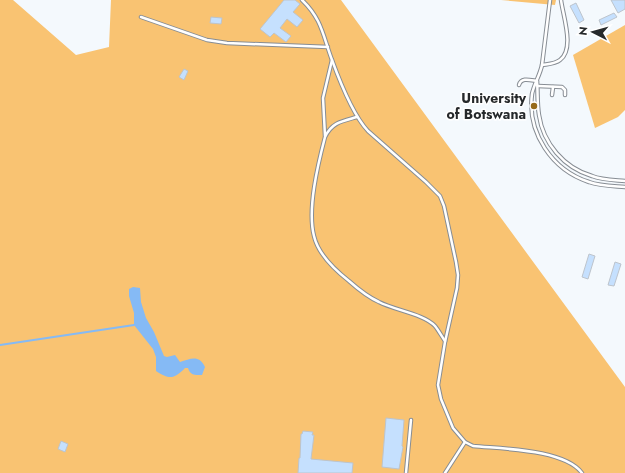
<svg xmlns="http://www.w3.org/2000/svg" width="625" height="473" font-family="Jost,sans-serif">
	<rect width="100%" height="100%" fill="#f4f9fd"/>
	<g fill="#f9c372">
		<path d="M0,0H13L76,55L109,47L111,0H341L625,387V473H0Z"/>
		<path d="M501,0H556L555,5Z"/>
		<path d="M625,25V110L618,117L595,128L573,55Z"/>
	</g>
	<path fill="#85baf5" d="M133,287L140,288L141,302L146,318L154,332L164,356L167,357L175,355L180,362C190,359 199,354 205,367L202,375C194,375 190,375 188,368H185C174,379 170,380 156,371V357L153,349L134,325V313L129,296V289Z"/>
	<g fill="none" stroke-linecap="round" stroke-linejoin="round">
		<path stroke="#85baf5" stroke-width="2" d="M0,345L134,325"/>
	</g>
	<g fill="#c5e0fe" stroke="#bdc4cc">
		<path d="M284,0H295L300,4L293,12L303,20L297,27L287,19L280,28L291,36L286,42L274,33L270,37L260,29Z"/>
		<path d="M611,0H625V9L618,13Z"/>
		<path d="M576,3L584,20L579,23L570,6Z"/>
		<path d="M614,13L617,17L601,25L599,20Z"/>
		<path d="M211,17L222,18L221,24L210,23Z"/>
		<path d="M184,69L188,71L184,80L179,77Z"/>
		<path d="M589,254L595,256L588,279L582,277Z"/>
		<path d="M615,262L621,264L614,286L608,285Z"/>
		<path d="M386,418L404,420L402,446L403,447L399,469L382,467Z"/>
		<path d="M303,431L313,432L312,435H314L311,459L353,463L352,473H298L299,458H300L301,434H302Z"/>
		<path d="M61,441L68,444L65,452L58,449Z"/>
	</g>
	<g fill="none" stroke-linecap="round" stroke-linejoin="round">
		<g stroke="#878d94" stroke-width="4.5">
			<g id="service">
				<path d="M302,0C322,19 323,36 332,60C340,82 353,115 368,131L426,182L440,196L444,206L456,262L458,275L457,288L445,342L438,385L441,399L453,428L465,442L473,446C502,449 564,449 582,473"/>
				<path d="M550,0L542,65C540,75 534,84 532,94C527,133 552,170 589,182C600,186 613,186 625,187"/>
				<path d="M141,17L207,40L227,43L328,47"/>
				<path d="M542,65C548,64 555,64 560,60C575,49 563,16 561,0"/>
				<path d="M537,81C538,92 537,104 539,115C543,143 564,168 592,176C602,180 614,180 625,181"/>
				<path d="M519,85C521,77 530,80 537,81"/>
				<path d="M538,86L562,87L565,90V95"/>
				<path d="M552,95L553,87"/>
				<path d="M357,117C343,121 332,122 325,137C318,164 307,209 314,236C318,254 335,270 349,281C358,289 368,297 379,302C394,310 424,314 435,326C439,331 442,337 445,341"/>
				<path d="M325,136L323,98L332,60"/>
				<path d="M406,473L411,420"/>
				<path d="M445,473L465,442"/>
			</g>
		</g>
		<use href="#service" stroke="#fff" stroke-width="2.5"/>
	</g>
	<circle fill="#976a19" stroke="#fff" stroke-width="1.5" cx="534" cy="106" r="4"/>
	<g text-anchor="middle" dominant-baseline="central" stroke-width="3" stroke-linejoin="round" paint-order="stroke">
		<g font-size="14" font-weight="bold" fill="#26292b" stroke="#fff" text-anchor="end">
			<text x="526" y="98">University<tspan x="526" dy="16">of Botswana</tspan></text>
		</g>
	</g>
	<g transform="translate(593 32) rotate(276)" stroke="#ffffff" stroke-width="3" paint-order="stroke">
	<path d="M0-3L7 15L0 10L-7 15Z" fill="#26292b"/>
	<text y="-6" font-size="11" font-weight="bold" text-anchor="middle" fill="#26292b">N</text>
	</g>
</svg>
